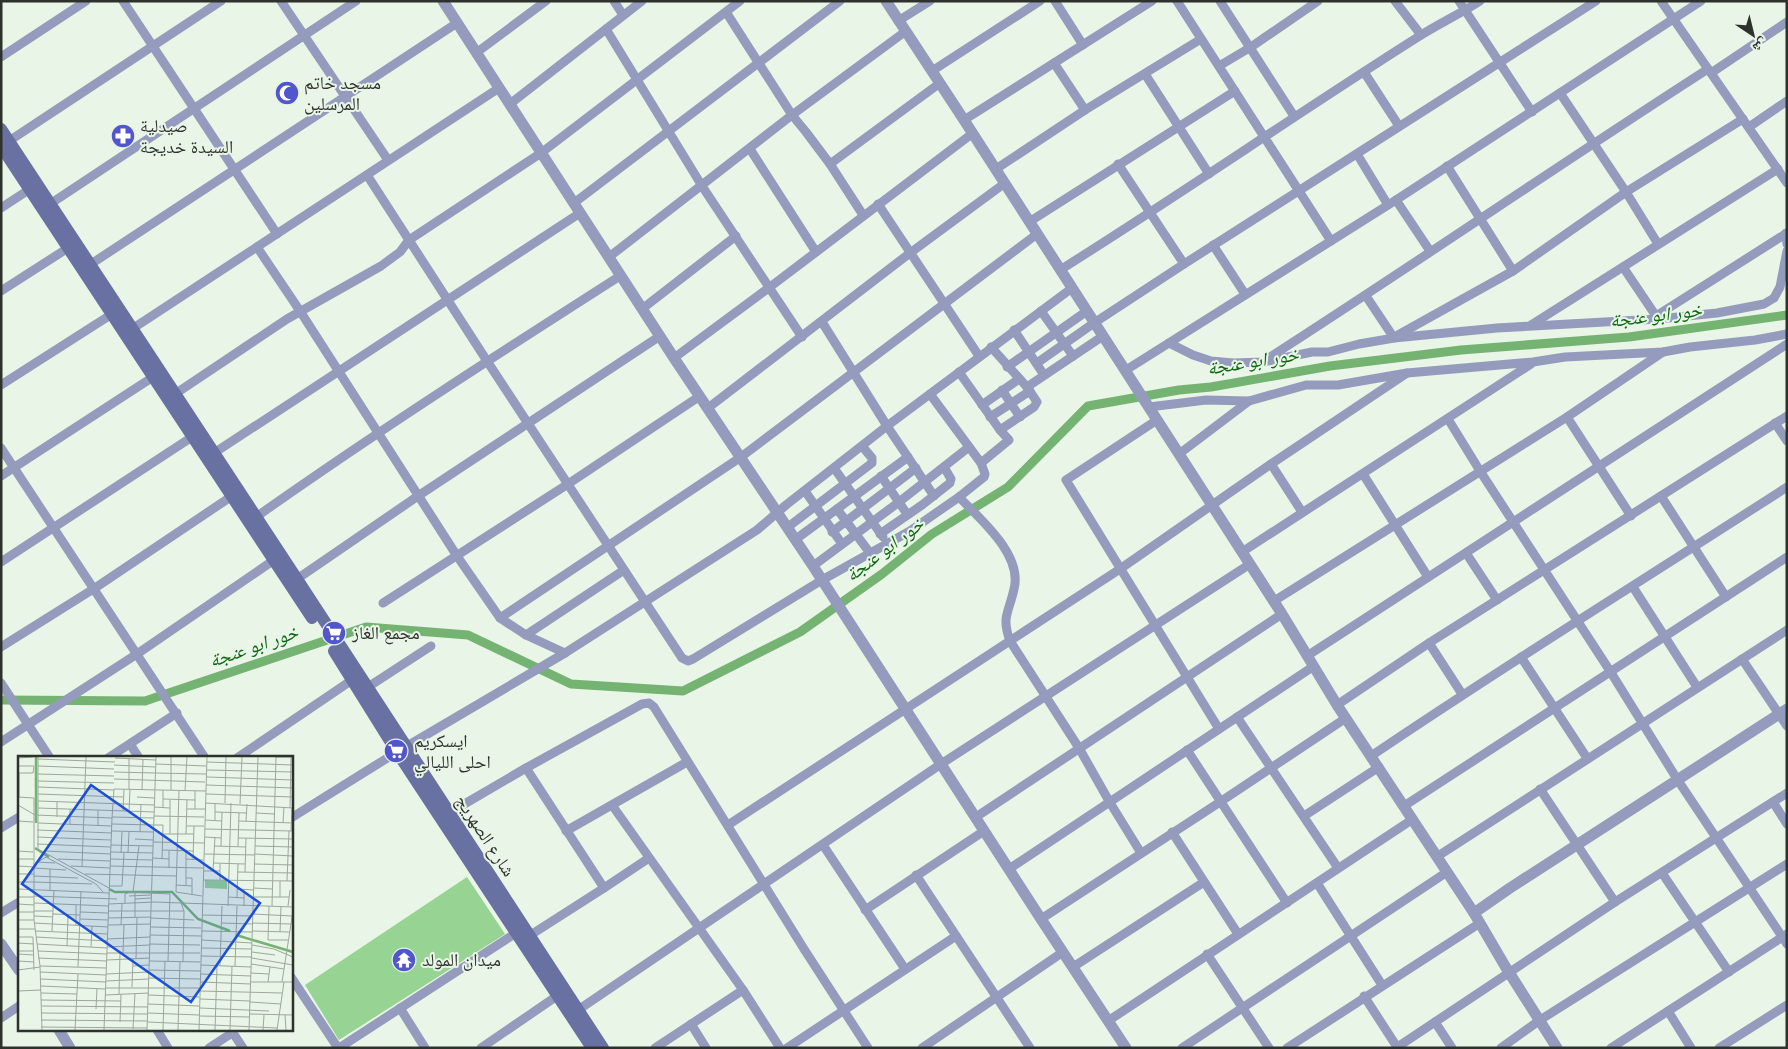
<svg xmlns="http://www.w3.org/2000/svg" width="1788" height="1049" font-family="Spectral,'Noto Naskh Arabic',serif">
	<rect width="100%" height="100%" fill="#e8f5e7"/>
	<path fill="#97d393" d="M467,877L505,934L339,1040L305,985Z"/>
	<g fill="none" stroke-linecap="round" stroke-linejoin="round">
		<path stroke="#75b372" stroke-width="9" d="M1,700L145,701L366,627L468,635L571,684L683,691L800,632L882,574L932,534L1008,487L1088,406L1179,390L1211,387L1330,366L1461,350L1629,337L1787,315"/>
		<g stroke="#949bbd" stroke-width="9">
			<path d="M123,1L277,234"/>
			<path d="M281,1L388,160"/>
			<path d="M614,1L623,15"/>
			<path d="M1055,1L1083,45"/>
			<path d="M1177,1L1331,241"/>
			<path d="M1220,1L1294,116"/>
			<path d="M1395,1L1421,35"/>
			<path d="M1459,1L1532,112"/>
			<path d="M1661,1L1787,183"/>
			<path d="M726,12L792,115L806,132L830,164L863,215"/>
			<path d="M898,21L930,1"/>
			<path d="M606,29L702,186L802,337"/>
			<path d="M476,53L546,1"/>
			<path d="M1,57L86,1"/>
			<path d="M1054,63L1085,110"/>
			<path d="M1219,66L1251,47L1318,1"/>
			<path d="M932,71L1040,1"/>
			<path d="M1364,72L1399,126"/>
			<path d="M1711,73L1787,22"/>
			<path d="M1145,74L1209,174"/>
			<path d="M1560,93L1626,192L1658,244"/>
			<path d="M510,104L642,1"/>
			<path d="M964,120L1152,1"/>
			<path d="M1749,127L1787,101"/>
			<path d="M9,141L221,1"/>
			<path d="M750,149L816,252"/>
			<path d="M1357,154L1388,205"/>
			<path d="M830,164L940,83"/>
			<path d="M1118,164L1184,264"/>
			<path d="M1447,166L1513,271"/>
			<path d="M996,169L1085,110L1201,39"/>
			<path d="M367,175L487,361L682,658L688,661L693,659L822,580L910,531L959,497L984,477L985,474L981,463L930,394"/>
			<path d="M1396,200L1430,251"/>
			<path d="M574,203L840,1"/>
			<path d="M50,204L356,1"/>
			<path d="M878,204L979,356"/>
			<path d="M1,208L30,189"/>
			<path d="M1029,222L1235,91"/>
			<path d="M1786,233L1787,244"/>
			<path d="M1213,245L1245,294"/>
			<path d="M257,247L300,311L457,556L500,618L526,635L565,653"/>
			<path d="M609,257L792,115L906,31"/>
			<path d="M91,264L457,23"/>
			<path d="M1623,267L1658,319"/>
			<path d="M1060,270C1181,194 1298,113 1418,37C1438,24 1460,14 1480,1"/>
			<path d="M1,291L68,248"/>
			<path d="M1366,296L1394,338"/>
			<path d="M642,309L736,236"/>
			<path d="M1041,311L1073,356"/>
			<path d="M1656,316L1787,233"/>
			<path d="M822,322L887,426L934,496"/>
			<path d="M1531,325L1778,169"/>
			<path d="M132,329L499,88"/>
			<path d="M1014,330L1044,375"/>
			<path d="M1398,335L1513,271L1626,192L1743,119"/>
			<path d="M1169,343L1193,355L1211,361L1233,363L1263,362L1312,352H1328L1359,344L1394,338L1497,328L1658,319L1717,313L1764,304L1774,298L1780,287L1787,251"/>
			<path d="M991,347L1027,387L1037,402L1034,407L1000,430"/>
			<path d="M674,358L770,287L973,133"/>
			<path d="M1267,359C1415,264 1560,164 1708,69"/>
			<path d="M1037,363L1094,323L1184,264L1596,1"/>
			<path d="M1007,367L1087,311"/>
			<path d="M1126,370L1396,200L1701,1"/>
			<path d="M959,372L1000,430L1009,440L981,463"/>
			<path d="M1,385L112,314"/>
			<path d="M1027,387L1103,336"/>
			<path d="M1002,390L1020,417"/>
			<path d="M175,394L287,319L381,266L400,252L409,240L541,153L740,1"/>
			<path d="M982,405L1019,379"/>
			<path d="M1149,407L1206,400L1249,401L1306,385H1338L1407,373L1533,362L1565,357L1663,352L1690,347L1755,340L1787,334"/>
			<path d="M708,408L910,253L1005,183"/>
			<path d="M990,417L1030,391"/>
			<path d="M1567,417L1631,516"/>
			<path d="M1448,419L1480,471L1610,671L1677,779L1787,944"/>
			<path d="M1157,420L1066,480L1219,729"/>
			<path d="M1775,423L1787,441"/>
			<path d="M1,448L205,758"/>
			<path d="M214,453L580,213"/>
			<path d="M1179,454L1249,401"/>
			<path d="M1271,464L1302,512"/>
			<path d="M834,468L883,537"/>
			<path d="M1363,474L1428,577"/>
			<path d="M1,476L153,377"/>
			<path d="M881,476L907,514"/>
			<path d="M805,491L842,544"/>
			<path d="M1661,496L1726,597"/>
			<path d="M959,497C981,520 1023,555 1014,589C1009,613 1001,616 1010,641L1079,748L1109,801L1141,853"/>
			<path d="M837,509L870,553"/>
			<path d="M256,517C375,433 498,354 620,276"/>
			<path d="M788,527L872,463V458L862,446"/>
			<path d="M832,532L916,468"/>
			<path d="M880,534L922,505L950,483L951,479L944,467"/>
			<path d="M796,539L908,457"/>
			<path d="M1242,552L1531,364"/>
			<path d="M1466,553L1497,600"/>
			<path d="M1,562L192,437"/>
			<path d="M813,566L899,502L969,447"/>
			<path d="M297,579L418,496L660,336"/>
			<path d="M1633,587L1697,687"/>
			<path d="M1274,601L1567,417L1663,352"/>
			<path d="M383,603L568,484L700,396"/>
			<path d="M500,618L741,457L1037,234"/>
			<path d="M526,635L624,570"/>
			<path d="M1429,643L1462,694"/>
			<path d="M1,647L95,588L232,496"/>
			<path d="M1307,656L1787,344"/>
			<path d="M1521,657L1587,758"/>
			<path d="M1742,659L1787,726"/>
			<path d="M1,683L50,758"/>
			<path d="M368,687L431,646"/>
			<path d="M1337,705L1429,643L1787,416"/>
			<path d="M1237,717L1338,868"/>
			<path d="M1,742L137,654L274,560"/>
			<path d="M130,744L139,758"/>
			<path d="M1187,750L1287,903"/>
			<path d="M1371,756C1508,663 1648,577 1787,487"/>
			<path d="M108,758L177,713"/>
			<path d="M237,758L352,680"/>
			<path d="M526,768L604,888L649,858"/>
			<path d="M1540,789L1615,902"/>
			<path d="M1773,802L1787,824"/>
			<path d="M612,805L743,990L780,1048"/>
			<path d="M1404,806L1787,557"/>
			<path d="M449,813L526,768L642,704L649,703L654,707L804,949L868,1048"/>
			<path d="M1304,816L1379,767"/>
			<path d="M976,817L1282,614"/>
			<path d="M291,818L397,752L565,653L757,530L786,505L887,426L1072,288"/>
			<path d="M728,825L1120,569L1271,464L1407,373"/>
			<path d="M1,828L19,817"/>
			<path d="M566,831L687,762"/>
			<path d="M1172,832L1238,934"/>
			<path d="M823,845L905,969"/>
			<path d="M1438,856L1787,630"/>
			<path d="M1009,869L1314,666"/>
			<path d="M1662,873L1729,972"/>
			<path d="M916,875L1030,1048"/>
			<path d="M1317,883L1382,985"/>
			<path d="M865,910L984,831"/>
			<path d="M1,913L19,902"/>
			<path d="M1041,919L1220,802L1346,718"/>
			<path d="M529,936L604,888"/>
			<path d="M1207,954L1269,1048"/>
			<path d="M1073,967L1204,882"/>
			<path d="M291,977L338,1048"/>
			<path d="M1364,996L1397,1047"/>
			<path d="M400,1008L425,1048"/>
			<path d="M578,1010L941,764L1250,564"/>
			<path d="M1668,1011L1691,1048"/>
			<path d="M1,1018L19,1006"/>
			<path d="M1108,1021L1413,819"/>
			<path d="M1435,1022L1452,1048"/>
			<path d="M691,1024L706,1048"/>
			<path d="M157,1030L168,1048"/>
			<path d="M231,1030L243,1048"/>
			<path d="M209,1048L232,1033"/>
			<path d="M339,1048L516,933"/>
			<path d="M481,1048L557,996"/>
			<path d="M655,1048L743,990"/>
			<path d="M787,1048L956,936"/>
			<path d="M922,1048L1063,952"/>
			<path d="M1182,1048L1447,872"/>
			<path d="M1287,1048L1480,923"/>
			<path d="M1396,1048L1615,902L1787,793"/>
			<path d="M1501,1048L1540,1020L1787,864"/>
			<path d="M1611,1048L1787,934"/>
			<path d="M1719,1048L1787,1005"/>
		</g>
		<g stroke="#949bbd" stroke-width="11">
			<path d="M443,1L674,358L813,566L1041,919L1126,1048"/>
			<path d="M886,1L964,120L1179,454L1282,614L1337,705L1474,913"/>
			<path d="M1,944L19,970"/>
			<path d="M59,1030L70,1048"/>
			<path d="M1557,1048L1505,966L1474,913L1510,888L1787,709"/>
		</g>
		<g stroke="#6971a2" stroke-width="12">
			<path d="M1,129L297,579L603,1048"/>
			<path d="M1,146L312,618"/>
			<path d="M334,651L397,752L592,1048"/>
		</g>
	</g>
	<defs>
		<g id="mosque-disc" transform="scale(1.25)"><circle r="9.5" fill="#5256cd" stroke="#e8f5e7"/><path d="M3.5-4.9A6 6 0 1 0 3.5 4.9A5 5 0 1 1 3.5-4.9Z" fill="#fff"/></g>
		<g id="pharmacy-disc" transform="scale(1.25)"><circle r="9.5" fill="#5256cd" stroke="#e8f5e7"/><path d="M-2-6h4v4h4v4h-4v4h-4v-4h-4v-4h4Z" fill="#fff"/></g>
		<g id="supermarket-disc" transform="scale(1.25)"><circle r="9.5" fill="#5256cd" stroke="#e8f5e7"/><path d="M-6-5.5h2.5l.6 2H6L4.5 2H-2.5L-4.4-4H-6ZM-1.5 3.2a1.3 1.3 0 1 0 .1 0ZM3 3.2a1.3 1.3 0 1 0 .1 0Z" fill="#fff"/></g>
		<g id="temple-disc" transform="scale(1.25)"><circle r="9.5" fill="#5256cd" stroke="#e8f5e7"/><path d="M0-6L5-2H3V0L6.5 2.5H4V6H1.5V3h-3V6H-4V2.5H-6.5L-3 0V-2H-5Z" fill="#fff"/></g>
	</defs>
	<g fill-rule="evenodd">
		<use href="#mosque-disc" x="287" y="93"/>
		<use href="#pharmacy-disc" x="123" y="136"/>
		<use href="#supermarket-disc" x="334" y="633"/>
		<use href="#supermarket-disc" x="396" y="751"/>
		<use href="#temple-disc" x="404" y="960"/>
	</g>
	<g text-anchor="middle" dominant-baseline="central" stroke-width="4" stroke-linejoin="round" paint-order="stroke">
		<g font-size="18" fill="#2e322d" stroke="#e8f5e7" text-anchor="start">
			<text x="304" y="83">مسجد خاتم<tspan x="304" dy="21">المرسلين</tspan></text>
			<text x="140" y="126">صيدلية<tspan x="140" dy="21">السيدة خديجة</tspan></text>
			<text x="352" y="633">مجمع الغاز</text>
			<text x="414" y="741">ايسكريم<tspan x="414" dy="21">احلى الليالي</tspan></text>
			<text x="422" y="960">ميدان المولد</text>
		</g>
		<g font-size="18" fill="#2e322d" stroke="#e8f5e7">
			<text transform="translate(485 836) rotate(57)">شارع الصهريج</text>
		</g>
		<g font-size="19" font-style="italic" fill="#0b6711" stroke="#e8f5e7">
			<text transform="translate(1656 316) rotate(-7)">خور ابو عنجة</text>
			<text transform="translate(1253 362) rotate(-9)">خور ابو عنجة</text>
			<text transform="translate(885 550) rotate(-37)">خور ابو عنجة</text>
			<text transform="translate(254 647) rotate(-19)">خور ابو عنجة</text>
		</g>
	</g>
	<g transform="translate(18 756)">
		<rect width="275" height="275" fill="#e8f5e7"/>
		<path d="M187,124L209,125V133L187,132Z" fill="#97d393"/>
		<path fill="none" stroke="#75b372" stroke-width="2.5" d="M18,67V1M17,92L31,101M91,133L97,136H154L180,163L212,175M218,179L275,196"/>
		<path fill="none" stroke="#9ea79d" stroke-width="1" d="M20,1V93L91,132M258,1H274M0,2L15,1M97,2L138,4M20,3L97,6M189,6L275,9M138,8L188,10M96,9L137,11M0,10H16L15,17H0M20,10L96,13M189,14L275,16M96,16L137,17M137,17L188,18M20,18L96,20M189,21L275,24M96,23L187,26M20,25L96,27M188,29L275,32M20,31L96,34M111,33V2M124,34L125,3M153,34V1M161,35L158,136L184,140M167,35L169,1M20,38L105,41M188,38L275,41M0,41L16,42V164L22,210L24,274M1,41V17M119,41L136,42M145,43L177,44M20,45L136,49M187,47L275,52M207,47L208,1M222,48L224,1M0,49L17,59L94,62L96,33L188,35M136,51L152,52M20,52L136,56M145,52V34M272,52L273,1M169,53H187M177,53V35M105,55L106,33M111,55L112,33M197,56L229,57M238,57L256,58M136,60L186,61M39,61V45M94,61L136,62M187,64L204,65M197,64V47M0,65L15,66M221,65L275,67M228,65L229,48M265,66L266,51M20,67L94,70M94,68L136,69M52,69V53M136,69H145L144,103M80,70V54M169,70H186M187,73L275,75M19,74L94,77M94,75L135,76M273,75L274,52M122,76L123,48M145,78H176M152,78V44M168,78L169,44M19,81L93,84M187,81L203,82M220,82L275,83M117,83L135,84M135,86L186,87M19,88L93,91M93,89L135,90M196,90L228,91M203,90L204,56M220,90L221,57M237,90L275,91M144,94L176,95M0,95L15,96M27,95L93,98M93,96L135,97M103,97L104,76M110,97L111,76M186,98L237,99M237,98L275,100M135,102L151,103M0,103H16M40,103L92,105M92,103L135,104M168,103L185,104M175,104L176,70M18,106L37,107M20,106L28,101L78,128L85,136M195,107L227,108M236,108L275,109M0,110L16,111M53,110L92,112M92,110L185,112M64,111L68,1M16,112L48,114M151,112V95M186,115H202M195,115L197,81M219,116L275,117M227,116L228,82M0,118H16M67,118L159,120M16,120L60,122M168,122H174V139M186,124L275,125M202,124V108M269,125L271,75M0,126H16M16,126L74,128M158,129L174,130M91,130H104L106,97M168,130V95M236,132L254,133M0,133L91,137M219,133L236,134M32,134V113M115,136L121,90M16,140L99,143M111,140L133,139M0,141H16M210,141L226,142M219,141L220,108M235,141H271M262,141V125M117,143L133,142M16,147L91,150M107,147V138L112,136L152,138L150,205M163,147L166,155L165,206M0,148L16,149M91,148L136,146L275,151M210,150L213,47M226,150V133M251,150L250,184H271M254,150L258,1M270,150L272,134M16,155H35M90,155H166M0,156H16M62,156L90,157M35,158L62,159M235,158L274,160M184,159L235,160M16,160L35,161M117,161V137M90,162L133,161M133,162L176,164M62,163L90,164M0,164H16M16,167L90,171M203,167L235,168M235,167L273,168M58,169V149M90,169L133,168M103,169L104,148M133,171L183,172M0,173H17M17,175L90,178M34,175L36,134M184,175L234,176M234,175L272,176M262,176L263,150M132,179L183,180M0,181H15L16,214M18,181L89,185M89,183L132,181M184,184L234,187M0,187L16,188M19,188L89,192M132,188L182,189M234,189L256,193L275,201M49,190L50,159M73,191L74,170M89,191L132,189M184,192L234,193M0,195H16M20,195L89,198M234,196L257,199M89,197H182M105,197L106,169M0,198L16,199M183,200L234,201M20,202L89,205M234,202L275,209M118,203L119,161M89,204L132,202M0,205L16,206M131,205L182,206M233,208L266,213M183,209L233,211M22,210L88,212M115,210L131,209M202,210L204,150M217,210L219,150M60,211L63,135M0,214L22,211M131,214L182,215M22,216L88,219M233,217L251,218M88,218L131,216M183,218L233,220M131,222L182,223M23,223L88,226M88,225L131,223M183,226L233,228M233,226H275M250,226L252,211M264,226L275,155M23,230L87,233M114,231L115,203M88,232H181M0,235L23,234M182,235L264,237M23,237L59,238M101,238L102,197M87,239L131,237M130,239L181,241M182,243L232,245M23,244L103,245M232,246L263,248M130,248L181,250M24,250L130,251M182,252L251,255M78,253L79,232M23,257L130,258M130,257L181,259M232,258L275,259M267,259L268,274M182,260L232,261M23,264L130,265M102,266L103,238M130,266L259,272M23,271L129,272M115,273L117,237M57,274L60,218M86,274L94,62M129,274L138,1M145,274L147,205M160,274L162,206M181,274L189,1M197,274L199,210M212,274L214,210M231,274L240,1M245,274L246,259M259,274L266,226"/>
		<path fill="#1d4ed8" fill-opacity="0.15" stroke="#1d4ed8" stroke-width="2.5" d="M73,29L242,147L173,246L4,128Z"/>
		<rect width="275" height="275" fill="none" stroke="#2e322d" stroke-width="2.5"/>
	</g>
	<rect width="1788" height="1049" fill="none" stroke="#2e322d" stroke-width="5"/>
	<g transform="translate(1753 35) rotate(145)" stroke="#e8f5e7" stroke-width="4" paint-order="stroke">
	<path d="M0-4L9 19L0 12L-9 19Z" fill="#2e322d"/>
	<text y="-8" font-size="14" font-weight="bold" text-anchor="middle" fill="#2e322d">ش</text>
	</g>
</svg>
